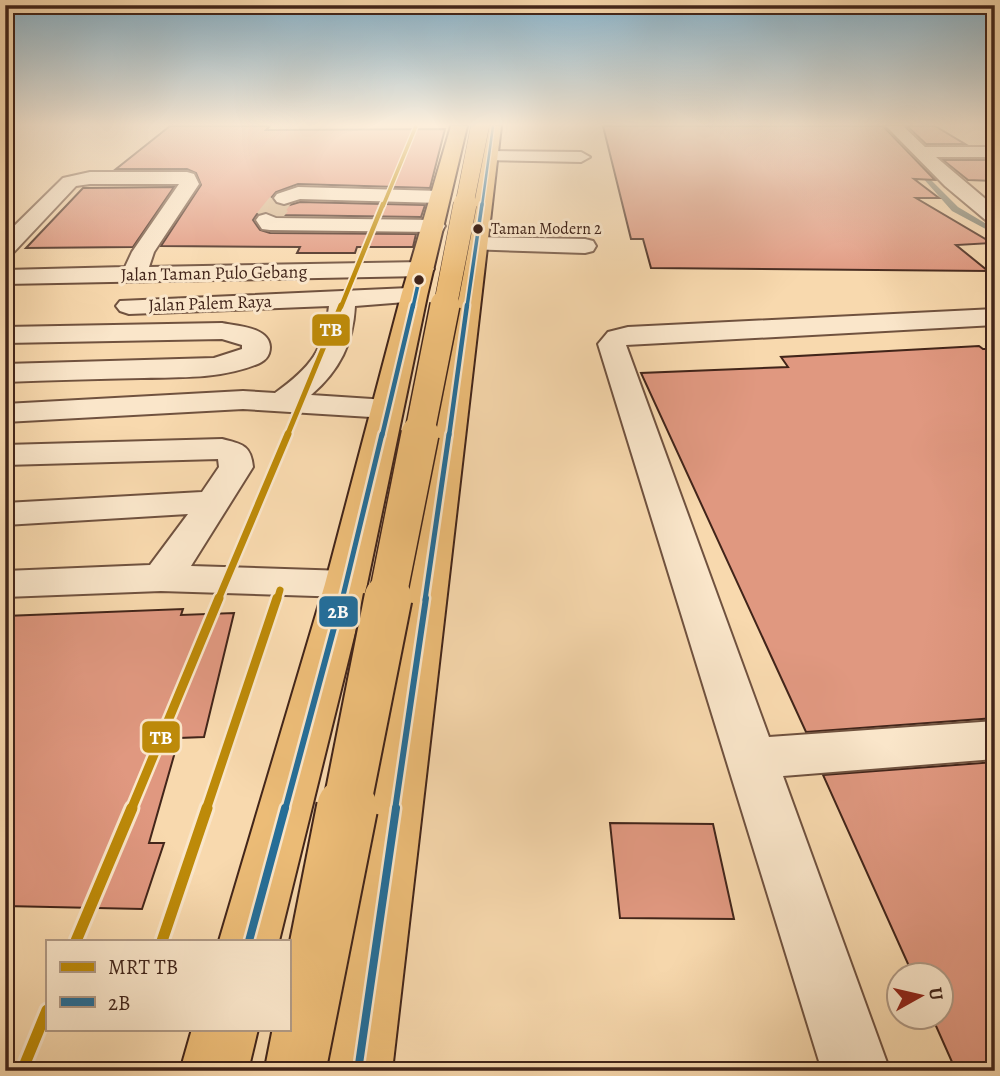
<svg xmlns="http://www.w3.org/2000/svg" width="1000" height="1076" font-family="Alegreya,serif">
	<rect width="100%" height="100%" fill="#f8d9ae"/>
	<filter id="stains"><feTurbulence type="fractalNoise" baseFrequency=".00286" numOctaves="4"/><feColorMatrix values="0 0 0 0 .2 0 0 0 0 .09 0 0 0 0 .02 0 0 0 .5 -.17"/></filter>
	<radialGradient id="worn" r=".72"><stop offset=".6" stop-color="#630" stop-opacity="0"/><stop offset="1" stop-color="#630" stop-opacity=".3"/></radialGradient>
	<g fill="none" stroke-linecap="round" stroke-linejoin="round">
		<path fill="#797e70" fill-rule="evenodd" d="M916,165L958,207L995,229V234L952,211L914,168Z"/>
	</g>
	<g fill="#e09880" stroke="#42251a" stroke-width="2">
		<path d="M170,126H270L266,130L445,129L430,188L298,184L276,192L271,198L275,204L283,207L300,202L425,205L421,217L277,215L265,211L257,214L253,220L260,230L270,233L416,234L413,247H357L355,253H297L300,247L161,246L201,185L196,173L187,169H116Z"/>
		<path d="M603,126H883L935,180L914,179L939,198H916L992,243L956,245L988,271L651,268L643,239H631Z"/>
		<path d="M907,126H935L965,144H926Z"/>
		<path d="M943,160H989L995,163V181L968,180Z"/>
		<path d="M174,187L133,247L26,248L83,188Z"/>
		<path d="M979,346L983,349H995V718L806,732L641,373L788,367L781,357Z"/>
		<path d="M183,609L181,615L234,613L204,737L179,738L149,843H164L142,909L5,906V616Z"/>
		<path d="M995,762V1071H956L932,1017H941V975H913L823,775Z"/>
		<path d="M610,823L713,824L734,919L620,918Z"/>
	</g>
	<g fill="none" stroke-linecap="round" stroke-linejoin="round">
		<path stroke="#d4b590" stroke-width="18" stroke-dasharray="18 9" stroke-linecap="butt" d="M278,206L284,198"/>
		<path stroke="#d4b590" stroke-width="23" stroke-dasharray="23 11" stroke-linecap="butt" d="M266,220L279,204"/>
		<g stroke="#70523f" stroke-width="4">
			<g id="minor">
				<path d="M886,126H903L925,147H995V157H936L995,207V224L988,222L945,186Z"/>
				<path d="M488,151L581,152L590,157L581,162L482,160L479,156Z"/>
				<path d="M90,172H187L194,174L199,184L154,252L149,267L422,262L430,264L434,269L430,274L422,276L5,284V270L125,267L132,252L179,184H90L76,186L13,253L5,255V235L63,178Z"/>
				<path d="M298,187L440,191L447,193L450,197L447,201L440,203L300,199L284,204L277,202L274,198L277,194Z"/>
				<path d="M266,214L276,218L434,220L442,221L445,226L442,231L434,232L270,230L262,229L256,220L259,216Z"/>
				<path d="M475,237L585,239L593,241L596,246L593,251L585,253L467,249L464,244L467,239Z"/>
				<path d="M409,288L418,291L422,296L418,301L355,306C353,343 340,370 311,395L387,400L398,402L403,409L398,416L387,418L243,409L5,422V404L243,391L275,393C311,367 324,351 329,306L129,314L120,311L116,306L120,301Z"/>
				<path d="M995,309V325L626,345L769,737L995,721V759L783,776L890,1071H822L598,344L608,332L628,327Z"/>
				<path d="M222,323C237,326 269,327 270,347C270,357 264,362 255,365C219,379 181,377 144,378C98,379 51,380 5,382V364L214,358L242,349V345L222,339L5,343V327Z"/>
				<path d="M222,439C242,444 251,445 253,467L191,566L346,571L361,575L367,584L361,593L346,597L161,591L5,597V571L150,565L188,514L5,525V503L202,492L219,467L218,459L5,465V445Z"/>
			</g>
		</g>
		<g stroke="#42251a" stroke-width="4">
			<g id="highway">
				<path d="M451,126H467L427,296L367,584L279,941H219L325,584L401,296Z"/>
				<path d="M485,126H501L392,1071H324Z"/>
				<path d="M192,1029H258L248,1071H180Z"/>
			</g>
		</g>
		<use href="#minor" fill="#fae6ca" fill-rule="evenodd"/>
		<use href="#highway" fill="#ecbc77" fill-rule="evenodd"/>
		<g stroke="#42251a" stroke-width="19" stroke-linecap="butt">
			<path id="highway-bridge-far5" d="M464,206L480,126"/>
		</g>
		<g stroke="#42251a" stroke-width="24" stroke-linecap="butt">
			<path id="highway-bridge-far4" d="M445,307L465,204"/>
		</g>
		<g stroke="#42251a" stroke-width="32" stroke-linecap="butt">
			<path id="highway-bridge-far3" d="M419,436L445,305"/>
		</g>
		<g stroke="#42251a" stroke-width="40" stroke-linecap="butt">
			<path id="highway-bridge-far2" d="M387,600L420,434"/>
		</g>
		<g stroke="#42251a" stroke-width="51" stroke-linecap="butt">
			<path id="highway-bridge-far1" d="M346,810L388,598"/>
		</g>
		<g stroke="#42251a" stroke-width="64" stroke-linecap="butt">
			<path id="highway-bridge" d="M295,1071L347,808"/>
		</g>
		<use href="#highway-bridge-far5" stroke="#ecbc77" stroke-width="18"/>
		<use href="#highway-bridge-far4" stroke="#ecbc77" stroke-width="23"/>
		<use href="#highway-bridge-far3" stroke="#ecbc77" stroke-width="29"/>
		<use href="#highway-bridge-far2" stroke="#ecbc77" stroke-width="37"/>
		<use href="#highway-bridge-far1" stroke="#ecbc77" stroke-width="47"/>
		<use href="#highway-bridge" stroke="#ecbc77" stroke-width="60"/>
		<g stroke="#fae6ca" stroke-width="5">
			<path id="bus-1-far5" d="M482,206L493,126"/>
		</g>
		<g stroke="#fae6ca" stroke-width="7">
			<g id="bus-1-far4">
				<path d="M413,307L419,280"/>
				<path d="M467,307L482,204"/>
			</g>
		</g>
		<g stroke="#fae6ca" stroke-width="9">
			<g id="bus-1-far3">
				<path d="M382,436L413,305"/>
				<path d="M449,436L467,305"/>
			</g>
		</g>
		<g stroke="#fae6ca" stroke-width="10">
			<g id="bus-1-far2">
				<path d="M342,600L382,434"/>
				<path d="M425,600L449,434"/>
			</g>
		</g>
		<g stroke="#fae6ca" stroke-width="11">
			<g id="bus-1-far1">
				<path d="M285,810L342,598"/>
				<path d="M395,810L426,598"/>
			</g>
		</g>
		<g stroke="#fae6ca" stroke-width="13">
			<g id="bus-1">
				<path d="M249,941L285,808"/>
				<path d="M358,1071L396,808"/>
			</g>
		</g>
		<use href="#bus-1-far5" stroke="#256e99" stroke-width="2.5"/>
		<use href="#bus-1-far4" stroke="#256e99" stroke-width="3.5"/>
		<use href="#bus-1-far3" stroke="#256e99" stroke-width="4.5"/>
		<use href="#bus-1-far2" stroke="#256e99" stroke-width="5"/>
		<use href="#bus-1-far1" stroke="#256e99" stroke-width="6"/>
		<use href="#bus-1" stroke="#256e99" stroke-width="8"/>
		<g stroke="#fae6ca" stroke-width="6">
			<path id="metro-1-far5" d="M383,206L416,126"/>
		</g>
		<g stroke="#fae6ca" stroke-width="8">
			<path id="metro-1-far4" d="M341,307L383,204"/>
		</g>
		<g stroke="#fae6ca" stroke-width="10">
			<path id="metro-1-far3" d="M287,436L341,305"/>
		</g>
		<g stroke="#fae6ca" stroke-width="12">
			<g id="metro-1-far2">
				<path d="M218,600L288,434"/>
				<path d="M277,600L280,590"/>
			</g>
		</g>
		<g stroke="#fae6ca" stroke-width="14">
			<g id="metro-1-far1">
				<path d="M131,810L219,598"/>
				<path d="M206,810L277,598"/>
			</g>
		</g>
		<g stroke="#fae6ca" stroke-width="17">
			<g id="metro-1">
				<path d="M76,941L132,808"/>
				<path d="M162,941L207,808"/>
				<path d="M22,1071L47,1010"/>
			</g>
		</g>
		<use href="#metro-1-far5" stroke="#bd8a09" stroke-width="3.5"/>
		<use href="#metro-1-far4" stroke="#bd8a09" stroke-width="4.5"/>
		<use href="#metro-1-far3" stroke="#bd8a09" stroke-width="5"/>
		<use href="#metro-1-far2" stroke="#bd8a09" stroke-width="7"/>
		<use href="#metro-1-far1" stroke="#bd8a09" stroke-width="9"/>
		<use href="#metro-1" stroke="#bd8a09" stroke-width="11"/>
	</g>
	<linearGradient id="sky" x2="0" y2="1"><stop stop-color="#8ab6cf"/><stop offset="0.45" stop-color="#fceedb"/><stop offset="1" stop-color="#fceedb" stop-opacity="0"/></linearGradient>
	<rect width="1000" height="277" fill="url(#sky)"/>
	<g fill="#42251a" stroke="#fae6ca" stroke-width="2.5">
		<circle cx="478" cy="229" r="6"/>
		<circle cx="419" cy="280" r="6"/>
	</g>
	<g text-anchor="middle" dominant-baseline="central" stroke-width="6" stroke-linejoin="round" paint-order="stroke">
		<g font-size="16" fill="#42251a" stroke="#fae6ca" text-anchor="start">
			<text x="491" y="229">Taman Modern 2</text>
		</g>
		<g font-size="18" fill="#42251a" stroke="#fae6ca">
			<text transform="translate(214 273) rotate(-1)">Jalan Taman Pulo Gebang</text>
			<text transform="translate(210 303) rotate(-2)">Jalan Palem Raya</text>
		</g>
	</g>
	<g stroke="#fae6ca" stroke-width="2.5">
		<rect x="311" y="313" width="40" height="34" rx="7" fill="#bd8a09"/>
		<rect x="318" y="595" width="41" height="33" rx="7" fill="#256e99"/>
		<rect x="141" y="720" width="40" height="34" rx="7" fill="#bd8a09"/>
	</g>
	<g font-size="19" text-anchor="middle" font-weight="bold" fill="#fff">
		<text x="331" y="336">TB</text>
		<text x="338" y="618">2B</text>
		<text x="161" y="744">TB</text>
	</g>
	<rect width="1000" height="1076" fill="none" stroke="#f8d9ae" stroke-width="28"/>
	<rect x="7" y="7" width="986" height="1062" fill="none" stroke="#42251a" stroke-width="3.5"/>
	<rect x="14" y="14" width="972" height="1048" fill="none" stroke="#42251a" stroke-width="2"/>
	<rect x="46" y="940" width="245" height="91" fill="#fae6ca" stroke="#b09984" stroke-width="2"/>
	<rect x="60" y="962" width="35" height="10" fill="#bd8a09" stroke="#b09984" stroke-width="2"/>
	<text x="108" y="974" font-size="21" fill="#42251a">MRT TB</text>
	<rect x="60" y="997" width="35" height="10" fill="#256e99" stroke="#b09984" stroke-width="2"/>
	<text x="108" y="1010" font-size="21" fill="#42251a">2B</text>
	<g transform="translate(920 996) rotate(82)"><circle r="33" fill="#fae6ca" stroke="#b09984" stroke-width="2"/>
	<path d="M0-5L12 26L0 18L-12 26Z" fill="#8f2418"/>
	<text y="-10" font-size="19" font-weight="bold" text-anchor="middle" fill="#42251a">U</text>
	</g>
	<rect width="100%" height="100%" filter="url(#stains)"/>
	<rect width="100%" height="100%" fill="url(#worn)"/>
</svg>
